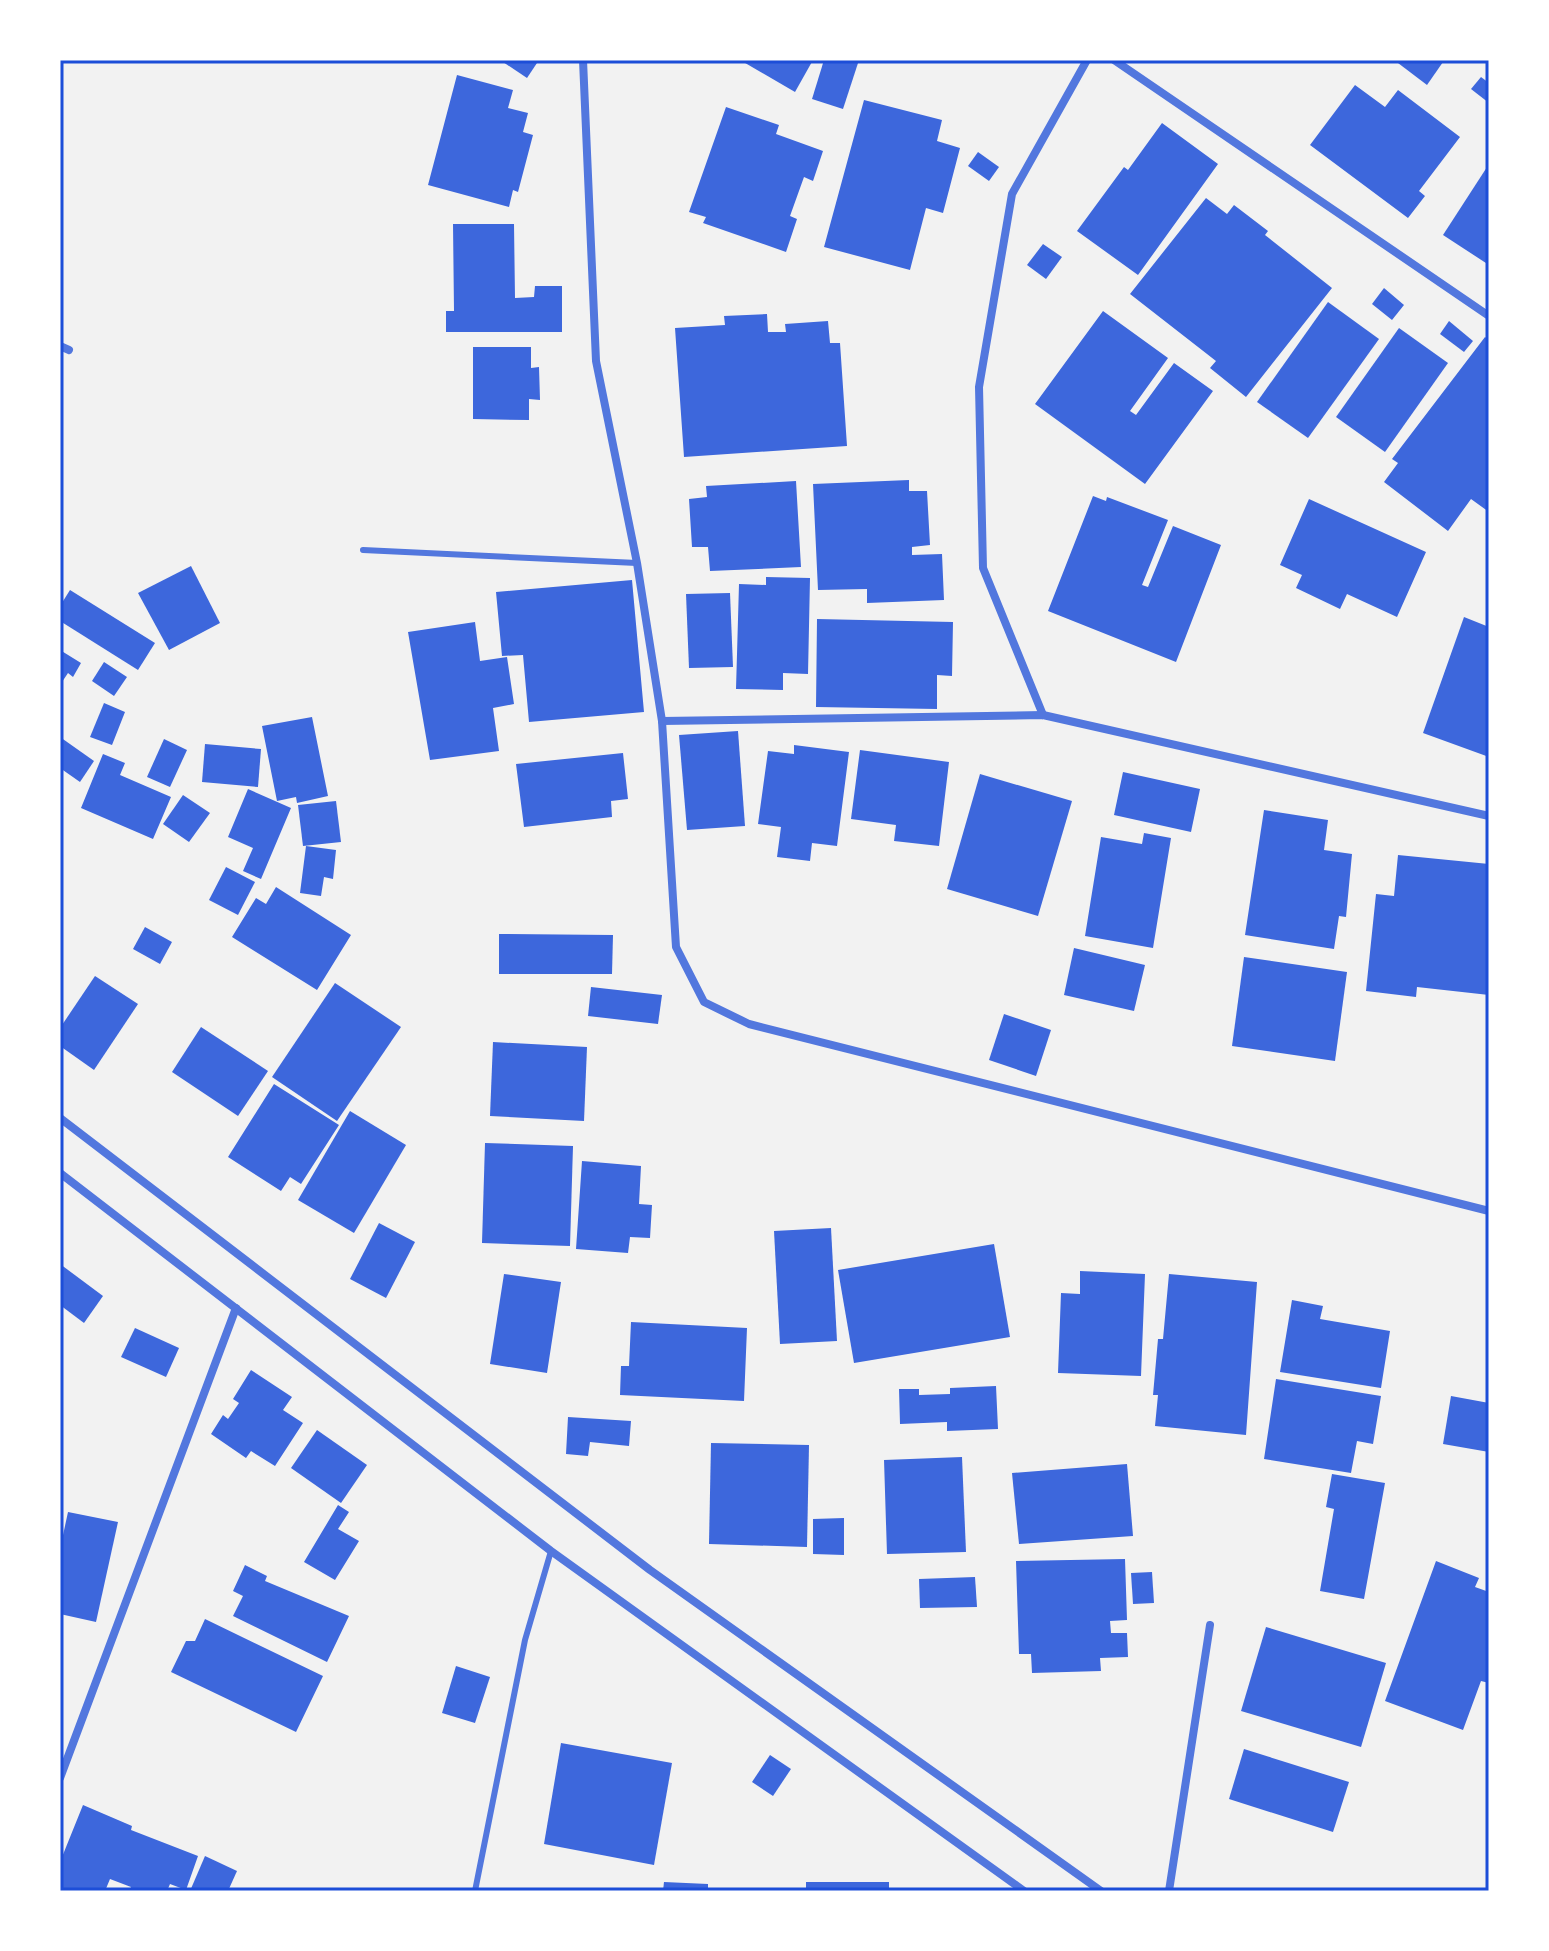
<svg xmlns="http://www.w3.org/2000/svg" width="1549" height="1951" font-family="'Public Sans',sans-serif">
	<rect width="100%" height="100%" fill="#f2f2f2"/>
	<g fill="#3d67dc">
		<path d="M500,60H539L527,78Z"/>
		<path d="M740,60H813L795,92Z"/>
		<path d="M824,60H859L843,109L812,99Z"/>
		<path d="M1401,60H1440L1443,62L1427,85L1398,63Z"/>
		<path d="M457,75L513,90L508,108L528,113L523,132L533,135L518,192L513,190L509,207L428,185Z"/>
		<path d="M1481,77L1489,83V103L1471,89Z"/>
		<path d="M1355,85L1385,107L1398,90L1460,137L1419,191L1425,196L1408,218L1310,145Z"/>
		<path d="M864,100L942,120L937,141L960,148L943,213L926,208L910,270L824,247Z"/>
		<path d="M726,107L779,125L776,134L823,151L813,181L804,177L790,216L797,219L786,252L703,223L706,217L689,212Z"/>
		<path d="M1162,123L1218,164L1138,275L1077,231L1124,167L1128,170Z"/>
		<path d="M978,152L999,167L989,181L968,166Z"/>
		<path d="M1489,164V265L1443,235Z"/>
		<path d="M1206,198L1227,214L1234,205L1268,231L1265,235L1332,288L1246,397L1210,368L1216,361L1130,294Z"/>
		<path d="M453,224H514L515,298L534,297L535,286H562V332H446V311H454Z"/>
		<path d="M1043,244L1062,257L1046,279L1027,265Z"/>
		<path d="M1384,288L1404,305L1392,320L1372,304Z"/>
		<path d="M1328,302L1379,339L1308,438L1257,402Z"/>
		<path d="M1103,311L1168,358L1130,411L1136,415L1174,363L1213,391L1145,484L1035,404Z"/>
		<path d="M767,314L768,332H786L785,324L828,321L830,343H840L847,446L684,457L675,328L725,325L724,316Z"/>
		<path d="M1449,321L1473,341L1464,352L1440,334Z"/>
		<path d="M1399,328L1448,363L1385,452L1336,417Z"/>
		<path d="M1485,337L1489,340V512L1471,499L1448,531L1384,482L1398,463L1392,459Z"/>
		<path d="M473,347H531V368L539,367L540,400L529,399V420L473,419Z"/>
		<path d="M909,480V491H927L930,545L912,547V555L942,554L944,600L867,603V589L818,590L813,484Z"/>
		<path d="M796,481L801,567L710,571L708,547H692L689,499L707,497L706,486Z"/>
		<path d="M1093,496L1106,501L1107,497L1168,520L1142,585L1148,587L1173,526L1221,545L1176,662L1048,611Z"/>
		<path d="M1309,499L1426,552L1397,617L1347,594L1340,609L1296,588L1302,575L1280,565Z"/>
		<path d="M191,566L220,623L169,650L138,593Z"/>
		<path d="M766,577L810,578L808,674L783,673V690L736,689L739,584L766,585Z"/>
		<path d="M632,580L644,712L529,722L523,655L502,656L496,592Z"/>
		<path d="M70,590L155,643L138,670L60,621V606Z"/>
		<path d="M730,593L733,667L689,668L686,594Z"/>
		<path d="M1464,617L1489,627V757L1423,733Z"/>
		<path d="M817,619L953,622L952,676L937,675V709L816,707Z"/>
		<path d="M475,622L480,661L507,657L514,704L493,708L499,751L430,760L408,632Z"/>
		<path d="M60,650L81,663L73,677L68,673L60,685Z"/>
		<path d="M104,662L127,677L114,696L92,681Z"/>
		<path d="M104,703L125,712L112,745L90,737Z"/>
		<path d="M312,717L328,796L297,803L296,797L277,801L262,726Z"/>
		<path d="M738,731L745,826L687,830L679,735Z"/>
		<path d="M60,737L94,761L80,782L60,768Z"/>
		<path d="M164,739L187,750L170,787L147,777Z"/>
		<path d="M205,744L261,749L258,787L202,782Z"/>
		<path d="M794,745L849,752L837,846L812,843L810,861L777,857L781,827L758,824L768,751L794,754Z"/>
		<path d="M860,750L949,762L939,846L894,841L896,825L851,819Z"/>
		<path d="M623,753L628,799L611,801L612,817L524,827L516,764Z"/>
		<path d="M103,754L125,763L120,775L171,797L153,839L81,808Z"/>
		<path d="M1123,772L1200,789L1191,832L1114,815Z"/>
		<path d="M980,774L1072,801L1038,916L947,889Z"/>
		<path d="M248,789L291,808L261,879L243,871L253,848L228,837Z"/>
		<path d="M183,795L210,813L189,842L163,824Z"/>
		<path d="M336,801L341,842L303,846L298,805Z"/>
		<path d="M1264,810L1328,820L1324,850L1352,854L1346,917L1339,916L1334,949L1245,935Z"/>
		<path d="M1144,833L1171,838L1153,948L1085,936L1101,837L1142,844Z"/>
		<path d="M306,846L336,850L333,879L324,877L321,896L300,893Z"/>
		<path d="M1398,855L1489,864V995L1417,987L1416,997L1366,991L1376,894L1394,896Z"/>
		<path d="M226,867L255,882L238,915L209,900Z"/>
		<path d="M276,887L351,935L317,990L232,937L256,898L266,904Z"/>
		<path d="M145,927L172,942L160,964L133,949Z"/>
		<path d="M499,934L613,935L612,974H499Z"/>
		<path d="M1074,948L1145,965L1134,1011L1064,995Z"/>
		<path d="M1244,957L1347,972L1335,1061L1232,1046Z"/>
		<path d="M95,976L138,1004L94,1070L60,1046V1028Z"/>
		<path d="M335,983L401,1027L337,1121L272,1077Z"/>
		<path d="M591,987L662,995L658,1024L588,1016Z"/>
		<path d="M1004,1014L1051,1030L1036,1076L989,1060Z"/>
		<path d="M201,1027L268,1071L238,1116L172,1072Z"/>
		<path d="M493,1042L587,1047L584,1121L490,1116Z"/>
		<path d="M274,1084L339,1125L301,1184L290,1177L281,1191L228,1157Z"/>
		<path d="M350,1111L406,1145L354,1233L298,1200Z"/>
		<path d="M485,1143L573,1146L570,1246L482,1243Z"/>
		<path d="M582,1161L641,1166L639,1204L652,1205L650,1238L630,1237L628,1253L576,1249Z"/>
		<path d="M379,1223L415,1242L386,1298L350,1279Z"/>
		<path d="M831,1228L837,1341L780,1344L774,1231Z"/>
		<path d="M994,1244L1010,1337L854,1363L838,1270Z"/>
		<path d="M60,1264L103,1296L84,1323L60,1305Z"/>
		<path d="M1080,1271L1145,1274L1141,1376L1058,1373L1061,1293L1080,1294Z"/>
		<path d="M504,1274L561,1282L547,1373L490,1364Z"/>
		<path d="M1169,1274L1257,1282L1246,1435L1155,1426L1158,1395H1153L1158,1339H1163Z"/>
		<path d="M1292,1300L1323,1306L1320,1319L1390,1331L1381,1388L1280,1372Z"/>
		<path d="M631,1322L747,1328L744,1401L620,1395L621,1366H629Z"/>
		<path d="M135,1328L179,1348L166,1377L121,1357Z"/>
		<path d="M251,1370L292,1397L283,1410L303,1423L275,1466L251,1451L246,1458L211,1434L223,1415L228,1419L239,1403L233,1399Z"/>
		<path d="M1276,1379L1381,1396L1373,1444L1357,1441L1351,1473L1264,1459Z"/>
		<path d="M996,1386L998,1429L947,1431V1422L900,1424L899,1389H919V1395L950,1394V1388Z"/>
		<path d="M1451,1396L1489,1403V1452L1443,1444Z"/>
		<path d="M568,1417L631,1421L629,1446L590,1442L588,1456L566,1454Z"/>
		<path d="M317,1430L367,1465L341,1503L291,1468Z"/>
		<path d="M711,1443L809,1445L807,1547L709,1544Z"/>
		<path d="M962,1457L966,1552L887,1554L884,1460Z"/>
		<path d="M1127,1464L1133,1536L1019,1544L1012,1473Z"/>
		<path d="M1332,1474L1385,1483L1364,1599L1320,1591L1334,1509L1326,1507Z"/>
		<path d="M338,1505L349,1512L338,1529L359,1541L335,1580L304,1562Z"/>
		<path d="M68,1512L118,1522L96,1622L60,1614V1549Z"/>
		<path d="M844,1518V1555L813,1554V1519Z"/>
		<path d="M1125,1559L1127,1620L1110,1621L1111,1633H1127L1128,1657L1100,1658L1101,1671L1032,1673L1031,1654H1019L1016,1561Z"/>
		<path d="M1436,1561L1479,1578L1475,1587L1489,1592V1683L1481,1681L1463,1730L1385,1701Z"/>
		<path d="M245,1565L267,1576L265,1581L349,1616L327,1662L233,1616L243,1596L233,1591Z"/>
		<path d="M1152,1572L1154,1603L1133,1604L1131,1573Z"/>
		<path d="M975,1577L977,1607L920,1608L919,1579Z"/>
		<path d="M205,1619L323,1676L296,1732L171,1672L186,1641H195Z"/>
		<path d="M1266,1627L1386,1663L1361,1747L1241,1711Z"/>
		<path d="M456,1666L490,1677L475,1723L442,1713Z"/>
		<path d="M561,1743L672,1763L654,1865L544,1844Z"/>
		<path d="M1244,1749L1349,1782L1333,1832L1229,1799Z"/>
		<path d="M770,1755L791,1769L773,1796L752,1782Z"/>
		<path d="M83,1805L132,1826L131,1830L198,1856L186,1890L170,1884L167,1891H129L131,1887L110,1879L105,1891H60V1862Z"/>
		<path d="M205,1856L237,1871L228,1891H190Z"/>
		<path d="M664,1882L708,1884V1891H663Z"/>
		<rect x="806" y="1882" width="83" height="9"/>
	</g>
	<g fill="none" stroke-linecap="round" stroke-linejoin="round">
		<g stroke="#5277de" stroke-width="6">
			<path d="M363,550L637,563"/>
			<path d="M475,1891L525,1640L551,1551"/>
		</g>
		<g stroke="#5277de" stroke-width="8">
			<path d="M583,60L596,361L637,563L662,721L676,947L704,1002L749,1024L1489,1211"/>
			<path d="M1114,60L1489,316"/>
			<path d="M60,346L69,350"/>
			<path d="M1043,715L983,568L979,387L1012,194L1087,60"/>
			<path d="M662,721L1043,715L1489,816"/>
			<path d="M60,1118L650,1570L1101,1891"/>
			<path d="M60,1173L551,1551L1024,1891"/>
			<path d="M60,1778L236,1308"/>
			<path d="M1169,1891L1210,1625"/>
		</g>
	</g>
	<rect width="1549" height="1951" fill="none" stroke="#ffffff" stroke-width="124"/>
	<rect x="62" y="62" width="1425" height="1827" fill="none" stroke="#1d4ed8" stroke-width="3"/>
</svg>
